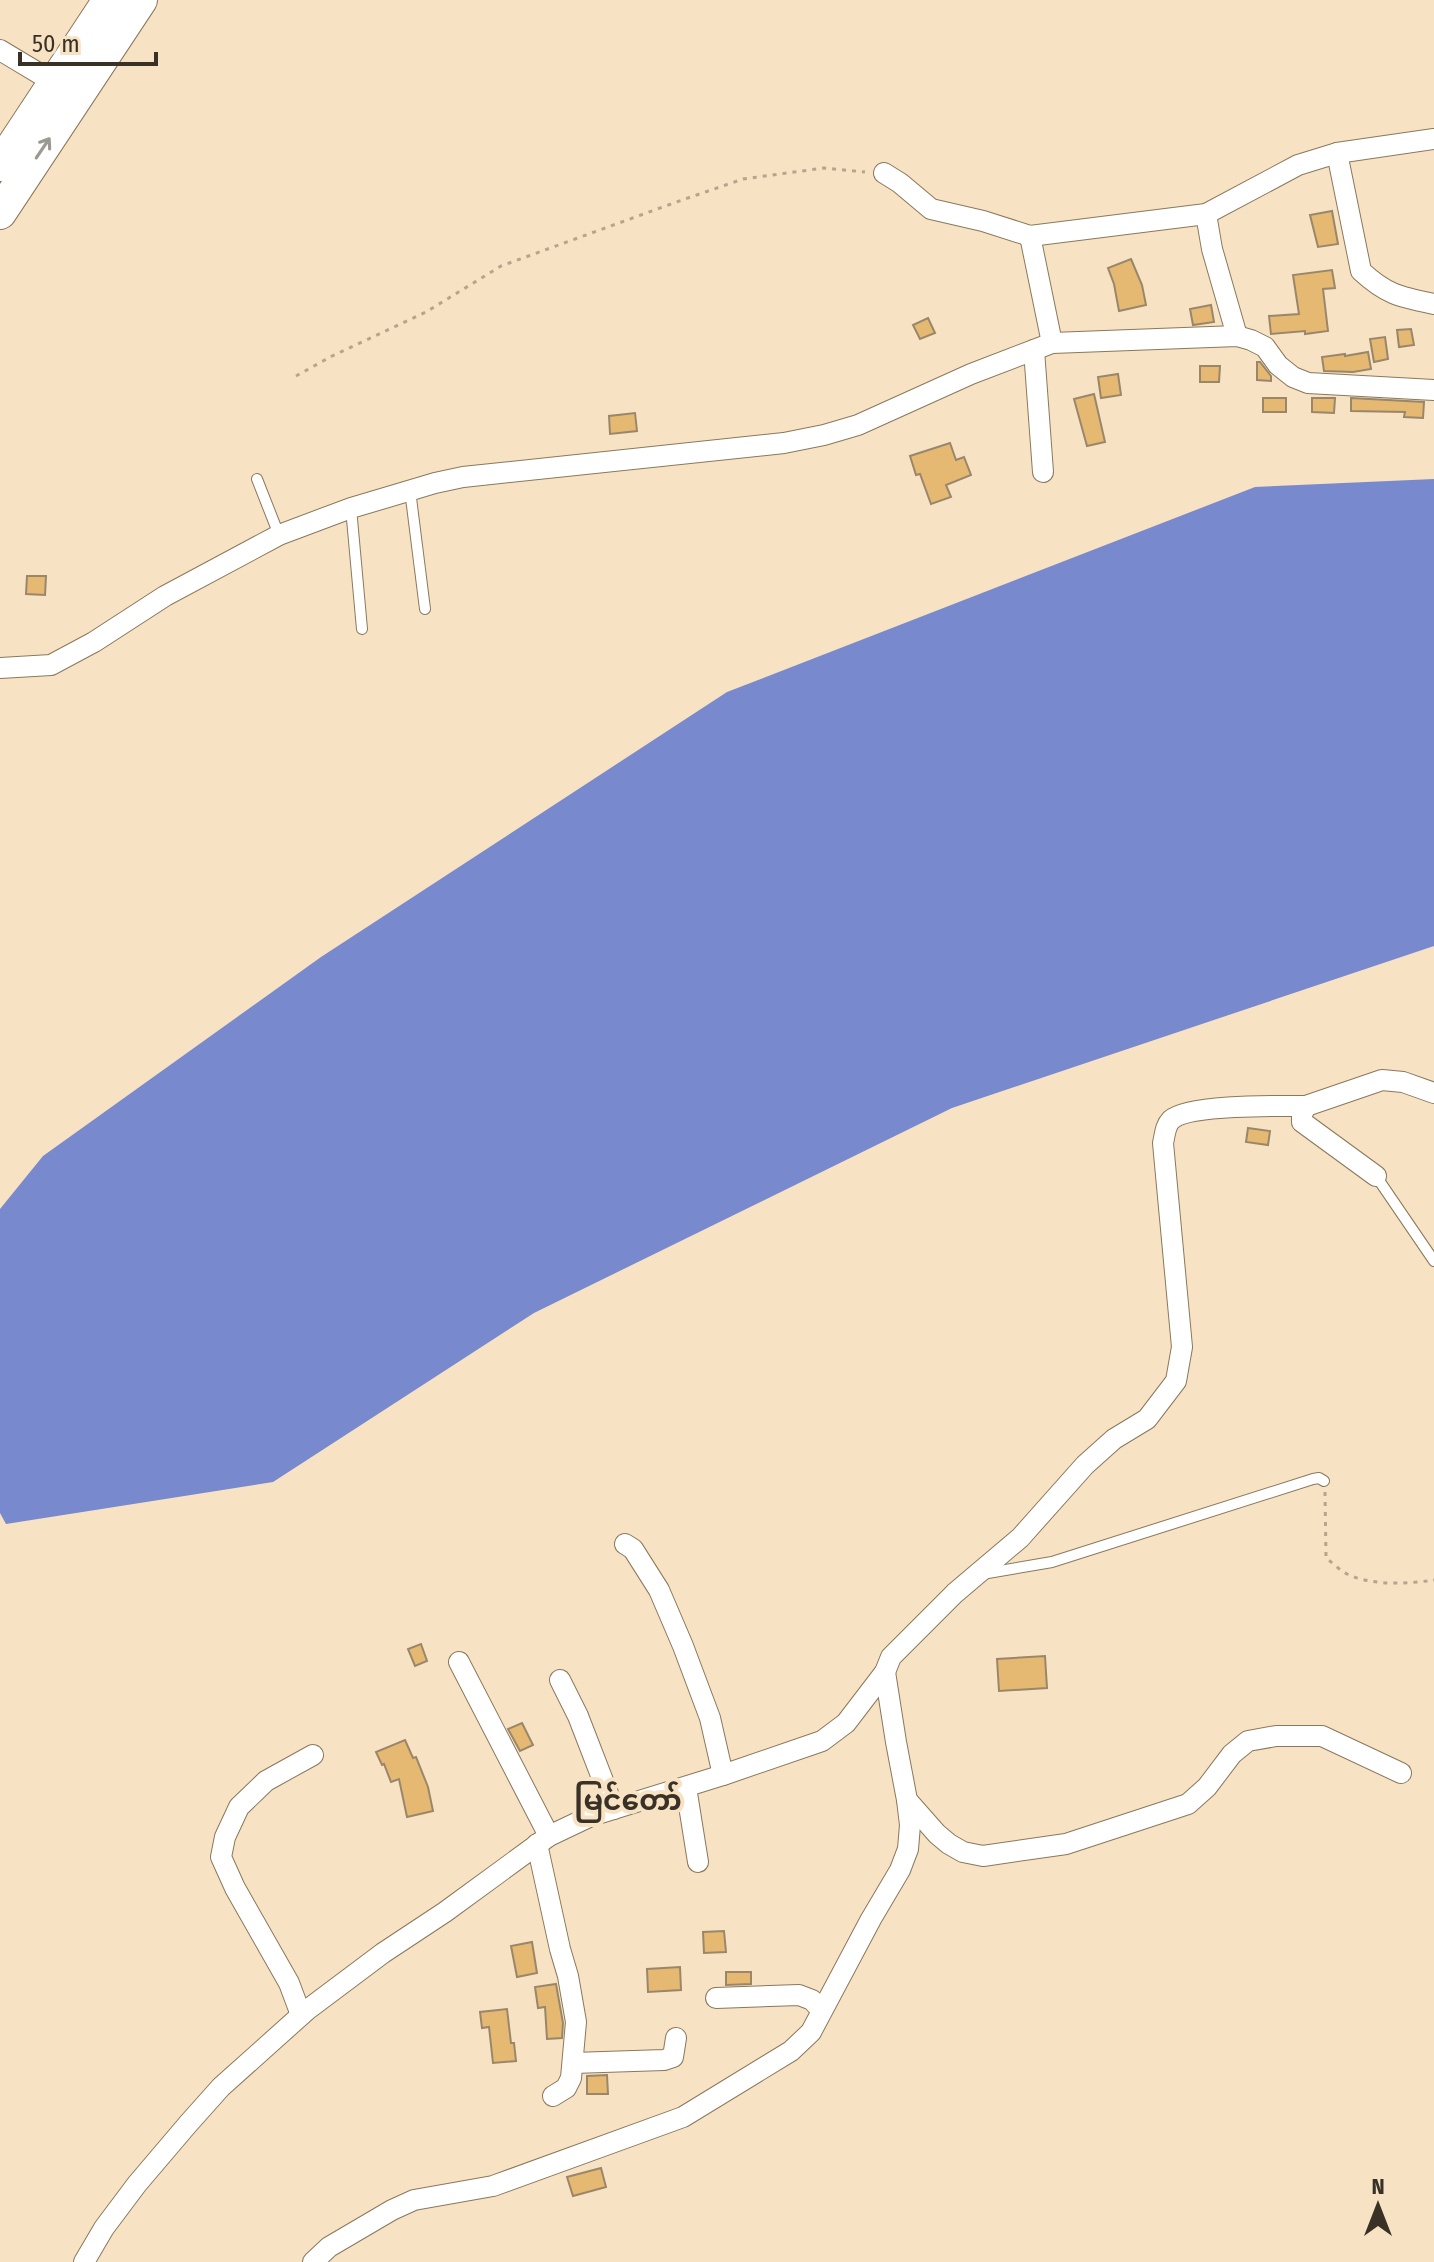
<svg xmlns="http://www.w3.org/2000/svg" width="1434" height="2262" font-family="'Fira Sans Condensed','Noto Sans Myanmar',sans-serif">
	<rect width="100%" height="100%" fill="#f7e2c4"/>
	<path fill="#7989cd" d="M1434,479V946L952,1108L534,1313L273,1482L6,1524L0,1513V1209L43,1156L321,957L727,692L1255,487Z"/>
	<g fill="#e6b972" stroke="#9a876b" stroke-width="2">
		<path d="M1332,211L1338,244L1318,247L1310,215Z"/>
		<path d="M1131,259L1142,285L1146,305L1119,311L1114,284L1108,268Z"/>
		<path d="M1332,270L1335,288L1323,289L1328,331L1305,334V331L1271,334L1269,316L1299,314L1293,275Z"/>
		<path d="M1211,305L1214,322L1193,325L1190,309Z"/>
		<path d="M928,318L935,333L920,339L913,325Z"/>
		<path d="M1411,329L1414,345L1399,347L1397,330Z"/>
		<path d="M1385,337L1388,359L1374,362L1370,339Z"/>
		<path d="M1368,352L1371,369L1353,372L1324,371L1322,357L1345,354V356Z"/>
		<path d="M1257,362H1260L1271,376V381L1257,380Z"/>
		<path d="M1200,366H1220L1219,382H1200Z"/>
		<path d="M1118,374L1121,395L1101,398L1098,377Z"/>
		<path d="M1094,394L1105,442L1087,446L1074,399Z"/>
		<rect x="1263" y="398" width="23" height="14"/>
		<path d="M1312,398H1335L1334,413L1312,412Z"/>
		<path d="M1351,398L1424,402L1423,418L1404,417L1405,412L1351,411Z"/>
		<path d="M635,413L637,431L610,434L609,416Z"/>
		<path d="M950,443L956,460L964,457L971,475L946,485L951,497L931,504L920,474L916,475L910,456Z"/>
		<path d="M27,576H46L45,595L26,594Z"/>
		<path d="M1248,1128L1270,1131L1268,1145L1246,1142Z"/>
		<path d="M421,1644L427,1661L415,1666L408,1649Z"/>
		<path d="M1045,1656L1047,1688L999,1691L997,1659Z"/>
		<path d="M522,1723L533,1745L520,1751L508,1729Z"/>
		<path d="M405,1740L413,1758L416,1757L428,1787L433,1811L407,1817L399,1779L391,1782L384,1764L382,1765L376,1752Z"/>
		<path d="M724,1931L726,1952L704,1953L703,1932Z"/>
		<path d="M532,1942L537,1973L517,1977L511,1946Z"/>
		<path d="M680,1967L681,1990L648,1992L647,1969Z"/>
		<path d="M726,1972H751V1984L726,1985Z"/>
		<path d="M556,1984L563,2023L562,2038L547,2039L545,2007L538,2008L535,1987Z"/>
		<path d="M507,2009L511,2043H514L516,2061L493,2063L489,2027L482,2028L480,2012Z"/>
		<path d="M607,2075L608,2094H587V2076Z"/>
		<path d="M601,2168L606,2187L573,2196L567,2177Z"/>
	</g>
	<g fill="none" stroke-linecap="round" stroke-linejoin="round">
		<g stroke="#8a785c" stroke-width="12">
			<g id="service">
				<path d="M257,479L279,535"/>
				<path d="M410,490L425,609"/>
				<path d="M351,508L362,629"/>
				<path d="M1376,1176L1434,1261"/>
				<path d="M982,1574L1052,1562L1313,1479L1319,1478L1324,1481"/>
			</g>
		</g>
		<g stroke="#8a785c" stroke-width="22">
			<g id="minor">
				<path d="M0,50L55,83"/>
				<path d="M1337,153L1361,271C1387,295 1400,297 1434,304"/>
				<path d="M884,173L900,183L931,209L983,221L1030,236L1206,214L1298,165L1337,153L1434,139"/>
				<path d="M1206,214L1212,249L1237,336"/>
				<path d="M1030,236L1052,343"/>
				<path d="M1034,350L1043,472"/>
				<path d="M0,668L51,665L94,642L165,596L279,535L351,508L435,483L463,477L784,443L824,435L858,425L971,374L1052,343L1237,336L1251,340L1265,347L1278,365L1293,377L1308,383L1434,390"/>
				<path d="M1306,1106L1382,1080L1403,1082L1434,1093"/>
				<path d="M625,1544L633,1549L659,1590L683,1646L710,1718L723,1775"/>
				<path d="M459,1662L549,1836"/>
				<path d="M560,1680L578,1716L614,1809"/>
				<path d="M686,1787L698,1862"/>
				<path d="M907,1800L937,1834L949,1844L963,1852L983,1856L1066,1844L1188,1804L1207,1787L1232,1754L1248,1741L1276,1736H1322L1401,1773"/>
				<path d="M537,1844L560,1949L568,1976L576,2022L571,2078L566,2088L553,2096"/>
				<path d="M716,1998L799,1995L812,2000L821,2010"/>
				<path d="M301,2015L289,1983L235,1888L221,1857L225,1837L239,1807L266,1781L313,1755"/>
				<path d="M573,2063L664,2060L673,2057L676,2038"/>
				<path d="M84,2262L104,2228L137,2184L188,2124L221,2087L307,2010L383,1953L445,1912L549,1836L591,1816L723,1775L822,1741L846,1723L885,1672L891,1657L955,1593L1020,1538L1085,1465L1114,1439L1147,1419L1176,1381L1182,1347L1163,1143C1165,1135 1165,1126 1171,1120C1188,1104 1280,1106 1306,1106L1302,1114V1122L1376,1176"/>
				<path d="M313,2262L329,2247L392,2210L414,2200L493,2186L683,2117L791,2051L811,2032L871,1919L900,1870L908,1849L910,1825L907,1800L896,1742L885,1672"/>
			</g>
		</g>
		<g stroke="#8a785c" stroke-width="34">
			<g id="primary">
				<path d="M0,165L109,0"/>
				<path d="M0,213L141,0"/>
			</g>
		</g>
		<g stroke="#b6a58e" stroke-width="3" stroke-dasharray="4 6" stroke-linecap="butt">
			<path d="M296,376L332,356L426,312L501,266L682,200L743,179L824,168L865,172"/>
			<path d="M1325,1492L1326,1558C1333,1563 1339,1570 1347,1574C1372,1586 1407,1584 1434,1580"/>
		</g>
		<use href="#service" stroke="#fff" stroke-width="10"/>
		<use href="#minor" stroke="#fff" stroke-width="20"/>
		<use href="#primary" stroke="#fff" stroke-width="32"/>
	</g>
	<defs><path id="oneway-shaft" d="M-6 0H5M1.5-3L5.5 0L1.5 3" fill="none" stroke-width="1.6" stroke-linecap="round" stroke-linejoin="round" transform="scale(2)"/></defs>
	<use stroke="#9c9892" href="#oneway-shaft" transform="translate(43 148) rotate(-56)"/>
	<g text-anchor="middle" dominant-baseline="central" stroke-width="8" stroke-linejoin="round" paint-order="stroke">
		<g font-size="28" font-weight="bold" fill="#393126" stroke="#f7e2c4">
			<text x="628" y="1800">မြင်တော်</text>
		</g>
	</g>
	<g transform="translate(1378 2206)" stroke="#f7e2c4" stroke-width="6" paint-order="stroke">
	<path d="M0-6L14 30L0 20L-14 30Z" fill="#393126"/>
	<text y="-12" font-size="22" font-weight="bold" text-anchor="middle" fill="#393126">N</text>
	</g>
	<path d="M20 52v12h136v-12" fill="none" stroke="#393126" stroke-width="4"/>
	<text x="32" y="52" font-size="24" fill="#393126" stroke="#f7e2c4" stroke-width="6" paint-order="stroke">50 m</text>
</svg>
